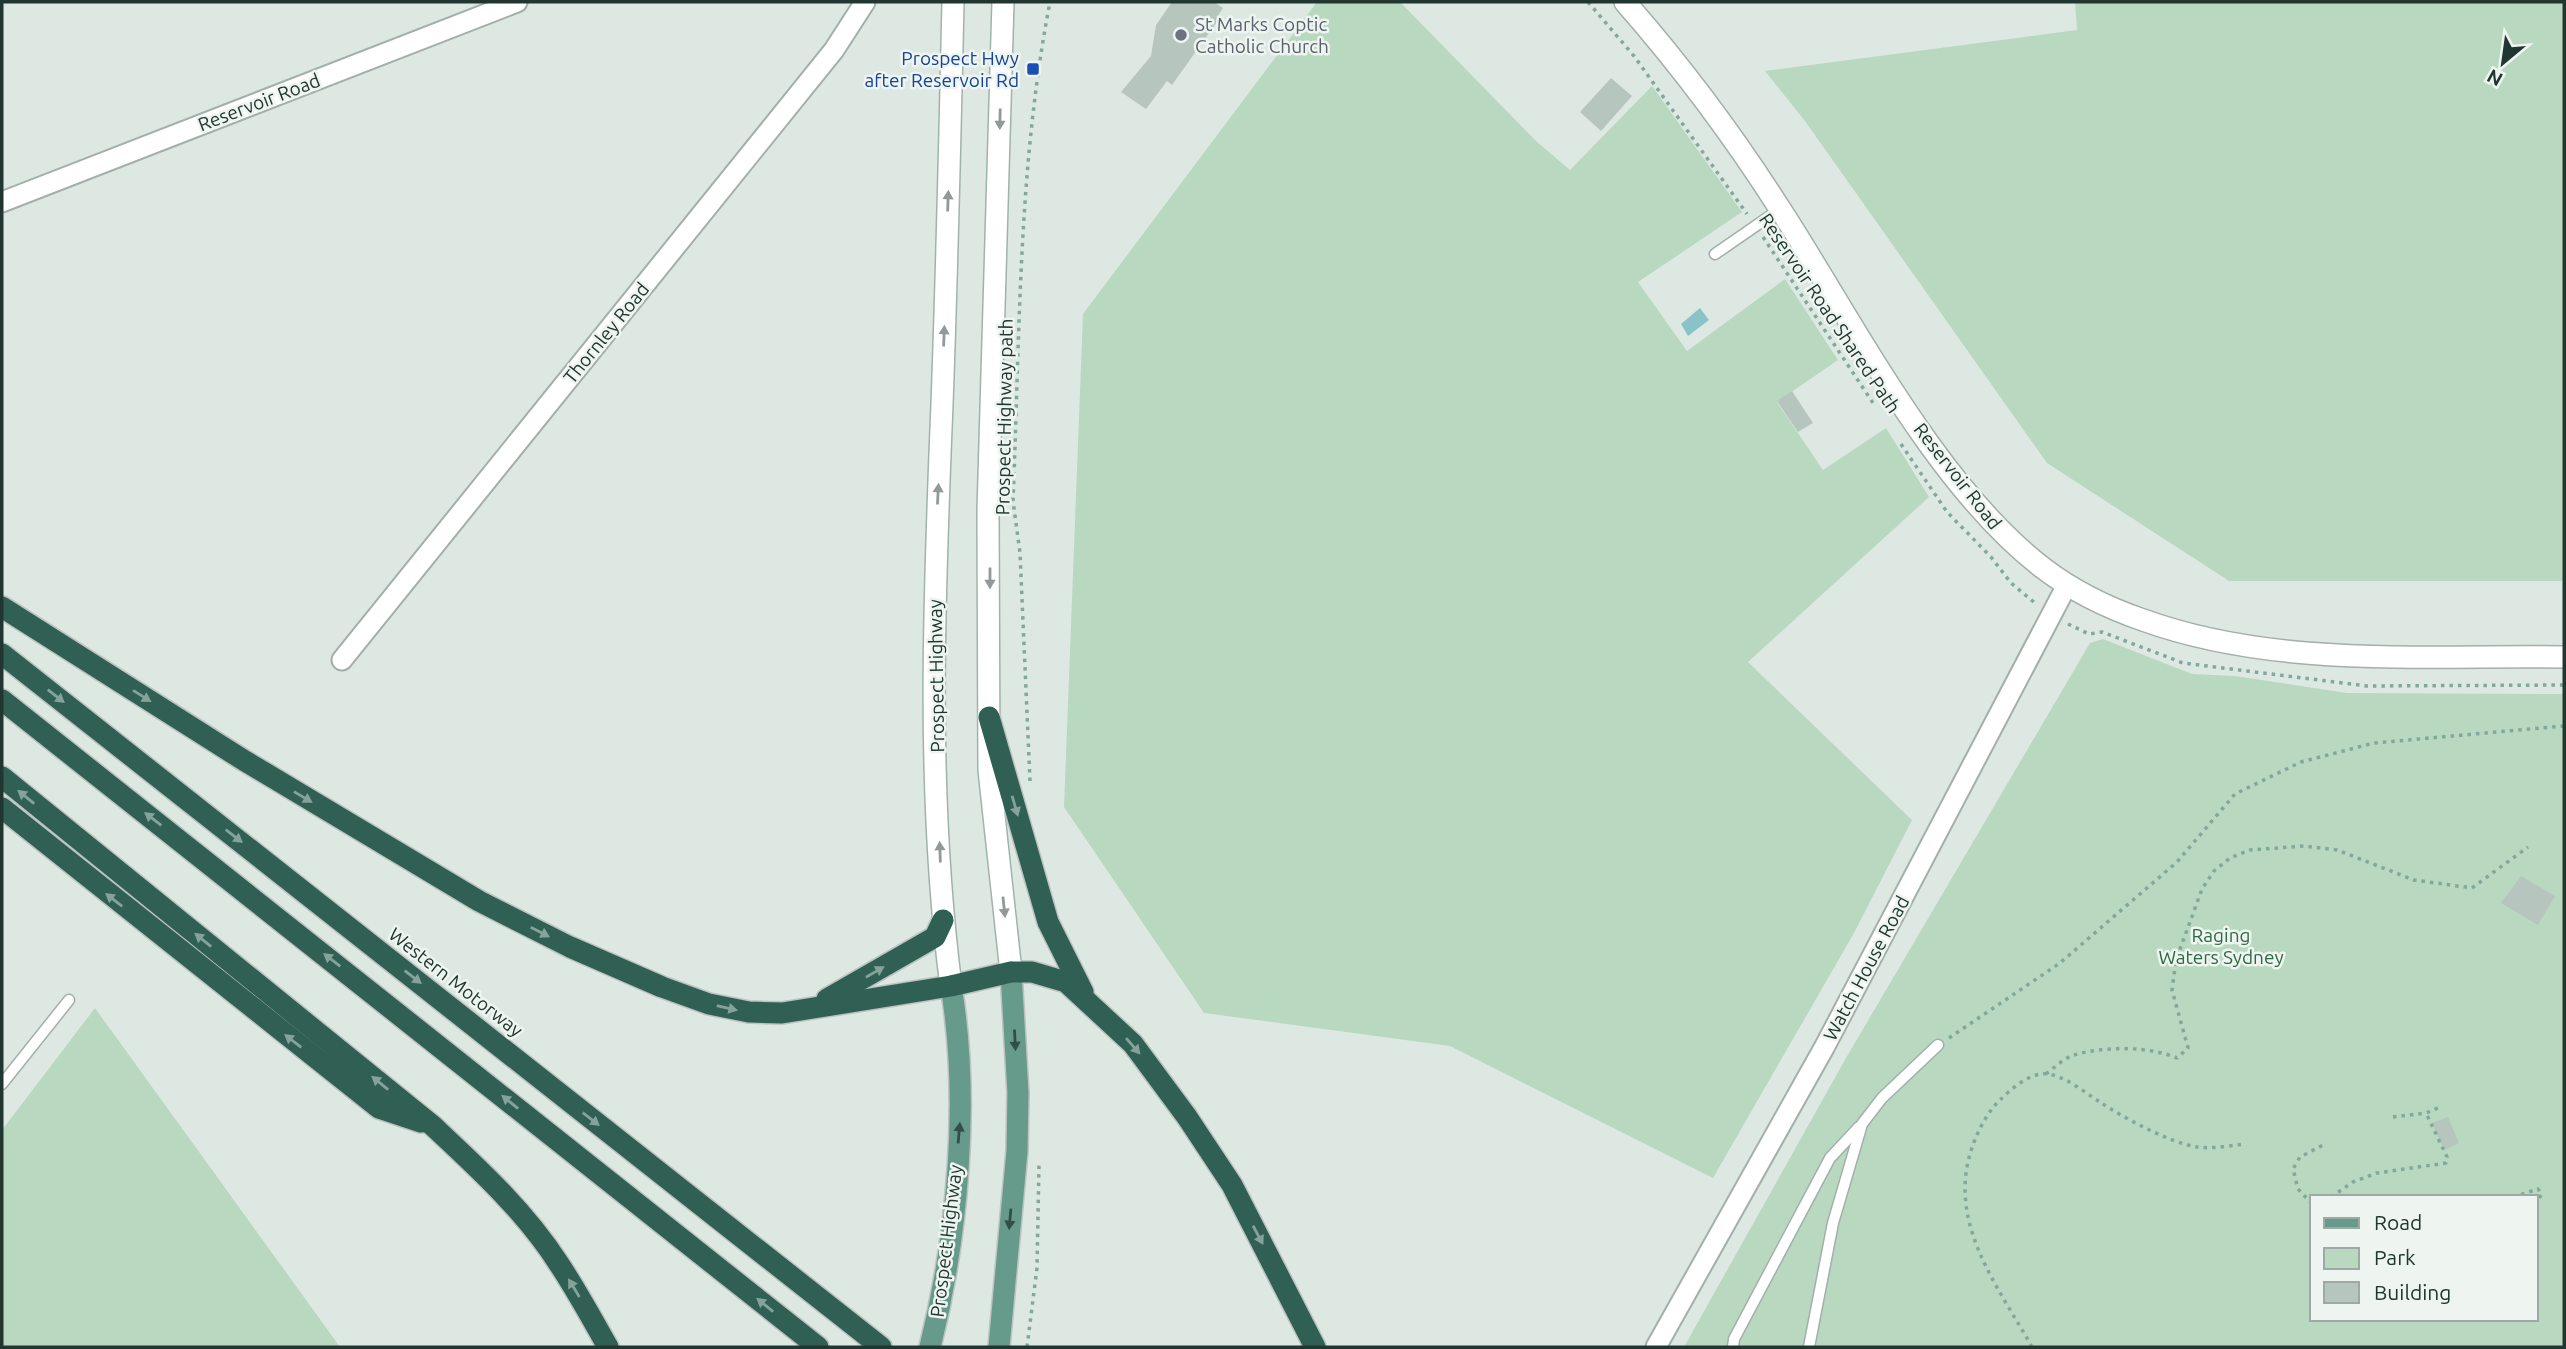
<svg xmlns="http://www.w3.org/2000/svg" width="2566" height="1349" font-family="Ubuntu,sans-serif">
	<rect width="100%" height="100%" fill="#dee8e3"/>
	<g fill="#b9d8c0" fill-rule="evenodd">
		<path d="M1317,2H1400L1536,141L1570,170L1652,86L1742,212L1638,282L1687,351L1785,279L1838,360L1777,402L1823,470L1886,428L1929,497L1748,662L1912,820L1854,933L1713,1178L1450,1046L1204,1013L1064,807L1083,314Z"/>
		<path d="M2075,2H2564V581H2229L2047,463L1805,121L1765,71L2077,30Z"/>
		<path d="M2103,639L2192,674L2235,676L2347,693L2564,694V1347H1684L1846,1058L2090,643ZM2312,1197H2536V1319H2312Z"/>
		<path d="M95,1008L340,1347H2V1130Z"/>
	</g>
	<path fill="#8ac2c9" d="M1700,308L1709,320L1688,336L1681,324Z"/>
	<g fill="#b7c5bf">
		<path d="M1172,2H1214L1223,8L1217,17L1219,19L1172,85L1167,81L1146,109L1121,92L1151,56L1156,25Z"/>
		<path d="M1611,78L1632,96L1601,131L1580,112Z"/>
		<path d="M1792,391L1813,423L1798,432L1777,401Z"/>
		<path d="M2521,876L2555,896L2538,925L2501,903Z"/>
		<path d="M2448,1117L2459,1143L2444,1150L2432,1123Z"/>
	</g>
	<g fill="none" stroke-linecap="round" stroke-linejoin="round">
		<g stroke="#a2afaa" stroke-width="13">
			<g id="service">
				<path d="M1715,254L1780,209"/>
				<path d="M2,1084L69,1000"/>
				<path d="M1733,1347L1734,1339L1830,1158L1859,1127"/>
				<path d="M1809,1347L1833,1223L1862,1124L1882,1098L1938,1045"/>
			</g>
		</g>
		<g stroke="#a2afaa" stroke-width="23">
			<g id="minor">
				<path d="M2,202L517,2"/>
				<path d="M342,660L834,50L865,2"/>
				<path d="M1656,1347L1825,1046L2067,585"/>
			</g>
		</g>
		<g stroke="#a2afaa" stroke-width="24">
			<path id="tertiary" d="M1625,2C1682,67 1735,138 1782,212C1855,325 1936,486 2043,568C2073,591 2108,608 2143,620C2276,668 2425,655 2564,657"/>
		</g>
		<g stroke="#9fb3ab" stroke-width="24">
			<g id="secondary">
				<path d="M1003,2L988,510L989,770L1011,972"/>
				<path d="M951,986C926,794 934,598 942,404C947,270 950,136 953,2"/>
			</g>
		</g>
		<g stroke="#bcc3c1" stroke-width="24">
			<g id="primary">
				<path d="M930,1347C958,1236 970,1099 951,986"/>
				<path d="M999,1347L1017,1151L1018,1093L1011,972"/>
			</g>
		</g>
		<g stroke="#bcc3c1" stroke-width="24">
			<g id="motorway">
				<path d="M2,607L245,761L479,901L570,947L662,987L709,1004L749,1012L782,1013L951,986L1011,972H1032L1066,982L1133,1044L1187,1117L1232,1185L1315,1347"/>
				<path d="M2,654L881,1347"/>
				<path d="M2,700L818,1347"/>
				<path d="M989,717L1048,922L1083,992"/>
				<path d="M2,777L433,1126C479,1169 525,1211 559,1264C577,1291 592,1319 608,1347"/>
				<path d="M2,808L379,1108L421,1122"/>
				<path d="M827,999L935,937L943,920"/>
			</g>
		</g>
		<g stroke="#81a99b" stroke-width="3.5" stroke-dasharray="3.5 5" stroke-linecap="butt">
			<path d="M1588,2L1634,56L1747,214"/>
			<path d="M1763,237L1875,406"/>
			<path d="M1901,444L1947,512L1991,557L2011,583L2035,603"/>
			<path d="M2068,624L2089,634L2102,632L2183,663L2367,686L2564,685"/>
			<path d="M1030,781L1020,553L1013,501C1020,334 1018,166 1050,2"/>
			<path d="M1949,1038L2060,963L2177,862L2235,794L2301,762L2374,743L2564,726"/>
			<path d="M2046,1074C2054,1068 2064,1058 2074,1055C2104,1046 2149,1046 2177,1058L2188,1048L2172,990L2176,960L2202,889L2214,871L2230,858L2250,850L2304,846L2337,850L2414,880L2472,888L2528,847"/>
			<path d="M2393,1117L2426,1113L2440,1107"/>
			<path d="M2331,1197L2353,1182L2377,1173L2446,1163L2447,1157L2426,1113"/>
			<path d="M2513,1197L2538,1189L2542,1194L2536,1203"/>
			<path d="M2312,1204L2298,1189L2293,1169L2300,1157L2325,1144"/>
			<path d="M1027,1347L1037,1268L1039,1164"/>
			<path d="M2032,1347C1996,1283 1944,1219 1974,1142C1980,1127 1988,1112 1999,1101C2011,1089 2031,1071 2049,1074C2068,1078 2084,1092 2100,1102C2122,1117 2170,1143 2197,1147C2212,1149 2229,1146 2244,1144"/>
		</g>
		<use href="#service" stroke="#fff" stroke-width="10"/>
		<use href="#minor" stroke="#fff" stroke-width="19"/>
		<use href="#tertiary" stroke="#fff" stroke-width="21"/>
		<use href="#secondary" stroke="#fff" stroke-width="21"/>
		<use href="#primary" stroke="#669a8b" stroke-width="21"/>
		<use href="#motorway" stroke="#306054" stroke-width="21"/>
	</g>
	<defs><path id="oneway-solid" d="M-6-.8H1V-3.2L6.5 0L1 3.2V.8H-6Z" transform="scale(1.75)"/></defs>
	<g fill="#909a98">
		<use href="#oneway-solid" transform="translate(1000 119) rotate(91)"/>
		<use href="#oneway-solid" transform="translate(948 201) rotate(-88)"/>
		<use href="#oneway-solid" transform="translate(944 336) rotate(-88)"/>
		<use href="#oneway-solid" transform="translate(938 494) rotate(-87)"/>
		<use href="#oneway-solid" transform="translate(990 578) rotate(90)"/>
		<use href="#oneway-solid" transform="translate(940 852) rotate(-92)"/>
		<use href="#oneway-solid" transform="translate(1004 907) rotate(84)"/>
	</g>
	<g fill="#86a39b">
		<use href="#oneway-solid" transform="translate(56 696) rotate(38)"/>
		<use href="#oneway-solid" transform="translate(142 696) rotate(32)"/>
		<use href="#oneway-solid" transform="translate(26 797) rotate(-141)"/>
		<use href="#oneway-solid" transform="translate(303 797) rotate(31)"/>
		<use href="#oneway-solid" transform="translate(1015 806) rotate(74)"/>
		<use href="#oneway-solid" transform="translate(153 819) rotate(-142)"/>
		<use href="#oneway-solid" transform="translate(234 836) rotate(38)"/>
		<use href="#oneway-solid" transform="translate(114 900) rotate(-142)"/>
		<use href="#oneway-solid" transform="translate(540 932) rotate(27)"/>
		<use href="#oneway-solid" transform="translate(203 940) rotate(-141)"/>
		<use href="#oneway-solid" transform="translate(332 960) rotate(-142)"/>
		<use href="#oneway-solid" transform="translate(875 972) rotate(-30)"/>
		<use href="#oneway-solid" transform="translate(413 977) rotate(38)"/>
		<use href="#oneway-solid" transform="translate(727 1008) rotate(13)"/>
		<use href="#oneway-solid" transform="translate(293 1041) rotate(-142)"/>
		<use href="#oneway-solid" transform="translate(1133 1046) rotate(49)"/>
		<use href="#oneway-solid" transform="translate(380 1083) rotate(-141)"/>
		<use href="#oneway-solid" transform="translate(510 1102) rotate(-141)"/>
		<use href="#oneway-solid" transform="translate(591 1119) rotate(38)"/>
		<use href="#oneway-solid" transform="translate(1258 1235) rotate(62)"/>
		<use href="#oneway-solid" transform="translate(574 1288) rotate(-121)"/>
		<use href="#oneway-solid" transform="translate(765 1305) rotate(-141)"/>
	</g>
	<g fill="#324f47">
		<use href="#oneway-solid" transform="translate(1015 1040) rotate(87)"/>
		<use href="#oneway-solid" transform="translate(959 1133) rotate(-85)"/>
		<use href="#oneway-solid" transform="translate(1010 1219) rotate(95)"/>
	</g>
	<circle fill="#6b7280" stroke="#eef5f1" stroke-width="2.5" cx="1181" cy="35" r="7"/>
	<rect fill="#1a4fb4" stroke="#eef5f1" stroke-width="2.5" x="1026" y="62" width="14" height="14" rx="3.5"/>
	<g text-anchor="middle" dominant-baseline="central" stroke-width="5" stroke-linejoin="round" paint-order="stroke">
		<g font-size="19" fill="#5b616d" stroke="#eef5f1" text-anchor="start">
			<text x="1195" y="24">St Marks Coptic<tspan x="1195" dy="22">Catholic Church</tspan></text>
		</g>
		<g font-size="19" fill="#164399" stroke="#eef5f1" text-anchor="end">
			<text x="1019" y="58">Prospect Hwy<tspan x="1019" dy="22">after Reservoir Rd</tspan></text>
		</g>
		<g font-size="19" fill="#213630" stroke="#eef5f1">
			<text transform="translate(259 102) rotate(-21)">Reservoir Road</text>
			<text transform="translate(1830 313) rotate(56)">Reservoir Road Shared Path</text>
			<text transform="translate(606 333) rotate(-51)">Thornley Road</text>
			<text transform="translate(1004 417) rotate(-89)">Prospect Highway path</text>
			<text transform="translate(1958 476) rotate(52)">Reservoir Road</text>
			<text transform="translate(936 676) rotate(-91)">Prospect Highway</text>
			<text transform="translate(1866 968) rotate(-62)">Watch House Road</text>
			<text transform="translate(456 982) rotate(38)">Western Motorway</text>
			<text transform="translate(946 1241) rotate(-83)">Prospect Highway</text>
		</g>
		<g font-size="19" fill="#2f6944" stroke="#eef5f1">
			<text x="2221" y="935">Raging<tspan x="2221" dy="22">Waters Sydney</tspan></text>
		</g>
	</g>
	<rect width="2566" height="1349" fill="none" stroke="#213630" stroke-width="7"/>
	<rect x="2310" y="1195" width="228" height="126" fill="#eef5f1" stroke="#9ca9a4" stroke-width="2"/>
	<rect x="2324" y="1218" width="35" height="10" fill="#669a8b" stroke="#9ca9a4" stroke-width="2"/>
	<text x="2374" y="1230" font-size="21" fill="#213630">Road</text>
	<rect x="2324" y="1248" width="35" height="21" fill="#b9d8c0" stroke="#9ca9a4" stroke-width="2"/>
	<text x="2374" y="1265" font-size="21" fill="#213630">Park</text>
	<rect x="2324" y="1282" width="35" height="21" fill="#b7c5bf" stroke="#9ca9a4" stroke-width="2"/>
	<text x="2374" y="1300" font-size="21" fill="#213630">Building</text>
	<g transform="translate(2503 63) rotate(209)" stroke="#eef5f1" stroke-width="5" paint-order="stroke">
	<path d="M0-5L12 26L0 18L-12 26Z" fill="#213630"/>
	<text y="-10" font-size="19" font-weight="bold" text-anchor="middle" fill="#213630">N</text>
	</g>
</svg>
